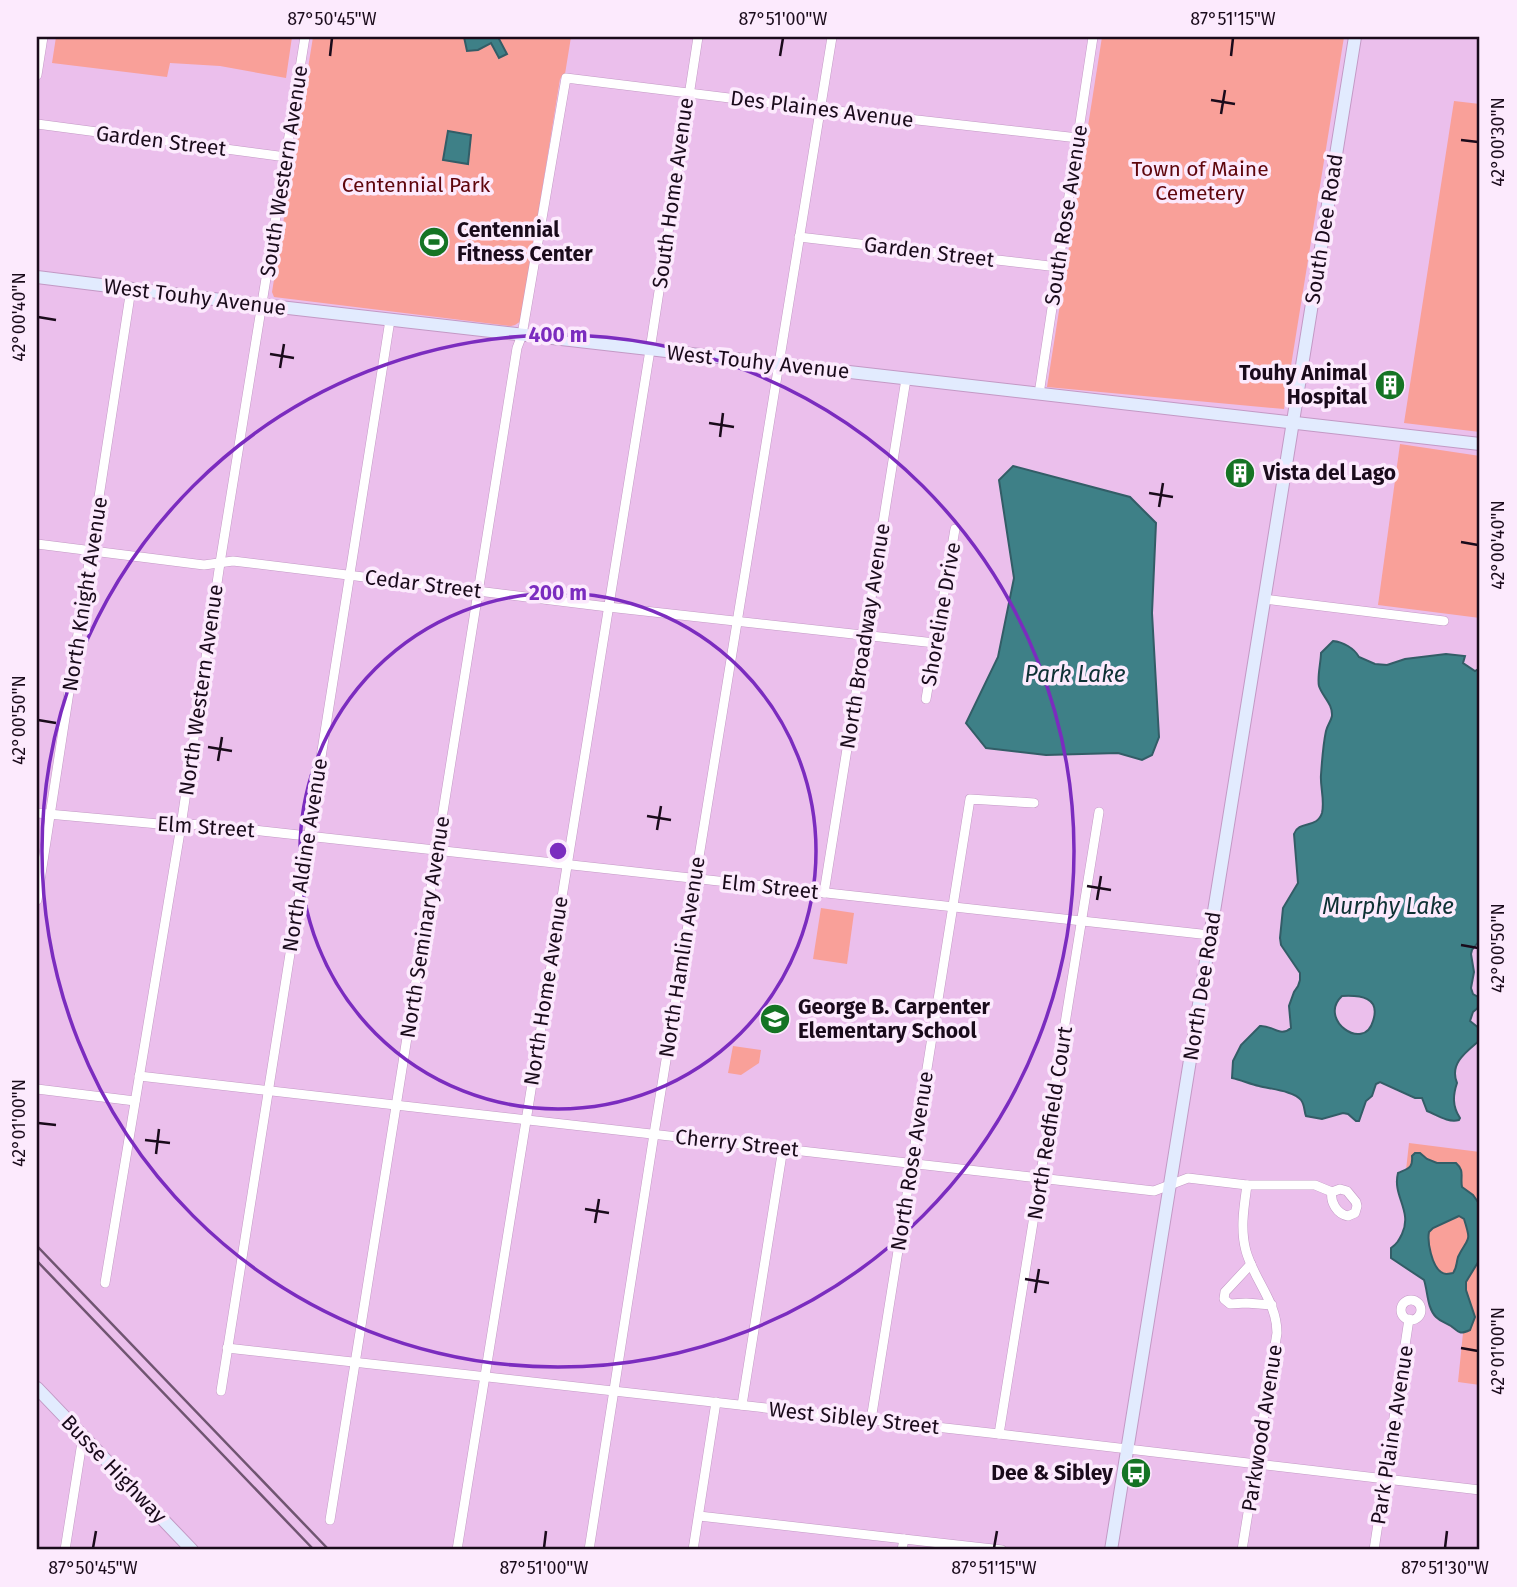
<svg xmlns="http://www.w3.org/2000/svg" width="1517" height="1587" font-family="'Fira Sans',sans-serif">
	<rect width="100%" height="100%" fill="#ebbfec"/>
	<g fill="#f9a099">
		<path d="M56,37H292L286,78L220,66L170,63L167,77L52,63Z"/>
		<path d="M313,37H571L565,74L560,79L521,321L515,325L511,326L274,297L272,292Z"/>
		<path d="M1102,37H1344L1284,409L1047,387Z"/>
		<path d="M1454,101L1480,104V432L1404,423Z"/>
		<path d="M1400,444L1480,456V618L1378,605Z"/>
		<path d="M821,908L854,913L847,964L813,959Z"/>
		<path d="M733,1046L761,1050L759,1063L741,1075L728,1073Z"/>
		<path d="M1409,1143L1480,1152V1385L1458,1382L1463,1333C1457,1331 1454,1329 1448,1325C1425,1312 1431,1302 1424,1280L1391,1258V1248C1397,1244 1399,1240 1402,1234C1413,1211 1392,1196 1398,1173L1406,1170Z"/>
	</g>
	<g fill="#3e8087" stroke="#335d67" stroke-width="2" fill-rule="evenodd">
		<path d="M464,37H501L499,39L507,54L499,58L491,43L478,50L467,51Z"/>
		<path d="M448,131L471,135L468,164L443,160Z"/>
		<path d="M1013,466L1130,497L1156,523L1152,613L1159,737L1152,755L1142,760L1118,753L1046,755L986,748L966,723L998,657L1014,578L999,480Z"/>
		<path d="M1333,641C1343,642 1354,648 1359,657L1375,664L1387,665L1405,659L1446,654L1465,656L1463,663L1475,671L1480,668V940L1472,950L1471,954L1474,972L1471,988L1473,994L1480,998V1006L1473,1012L1470,1021L1480,1029L1479,1041C1466,1052 1449,1064 1457,1083C1453,1095 1452,1106 1460,1118L1459,1120C1448,1123 1437,1115 1427,1111L1422,1098H1415L1380,1082L1376,1084L1372,1096L1366,1101L1359,1121H1356L1348,1114L1343,1113L1322,1119L1306,1116C1304,1112 1305,1105 1301,1100C1294,1091 1270,1089 1259,1086C1250,1084 1241,1080 1232,1078L1233,1061L1241,1045L1260,1026C1273,1025 1280,1038 1291,1028L1289,1006L1294,992L1298,986L1300,980V973L1281,945L1280,938L1283,908L1298,883L1294,834C1299,820 1317,829 1322,813C1325,800 1320,787 1321,775C1322,760 1323,745 1326,731C1327,726 1331,721 1332,716C1333,704 1322,696 1319,686C1317,677 1321,662 1321,653ZM1342,996C1360,995 1381,997 1373,1021C1364,1053 1317,1019 1342,996Z"/>
		<path d="M1415,1153H1420L1427,1159L1437,1163H1456C1465,1171 1460,1176 1462,1187L1473,1195L1480,1205V1259L1466,1282V1290L1475,1317L1470,1330C1459,1335 1459,1332 1451,1326C1446,1323 1441,1322 1436,1317C1427,1308 1428,1292 1424,1280L1391,1258V1248C1397,1244 1399,1240 1402,1234C1413,1211 1392,1196 1398,1173C1409,1168 1413,1168 1412,1156ZM1459,1216L1464,1219C1472,1244 1468,1236 1458,1257C1456,1264 1457,1268 1453,1273C1448,1274 1445,1275 1441,1272C1432,1266 1427,1242 1429,1232L1433,1228Z"/>
	</g>
	<g fill="none" stroke-linecap="round" stroke-linejoin="round">
		<g stroke="#c399c5" stroke-width="10">
			<g id="minor">
				<path d="M37,75L43,37"/>
				<path d="M37,124L286,157"/>
				<path d="M799,237L1058,267"/>
				<path d="M1039,394L1093,37"/>
				<path d="M37,544L204,565L233,561L608,607L935,643"/>
				<path d="M1264,599L1444,621"/>
				<path d="M926,699L955,529"/>
				<path d="M37,813L181,826L198,824L1210,935"/>
				<path d="M824,893L906,379"/>
				<path d="M37,900L131,289"/>
				<path d="M139,1076L1154,1191L1188,1178L1247,1185H1315L1332,1192L1340,1189L1347,1191L1356,1202L1357,1206L1355,1213L1348,1216C1337,1214 1330,1202 1332,1192"/>
				<path d="M37,1089L135,1101"/>
				<path d="M1251,1264L1225,1292L1224,1299L1230,1304L1246,1303L1272,1305"/>
				<path d="M105,1283L181,826L220,563L305,37"/>
				<circle cx="1411" cy="1310" r="10"/>
				<path d="M227,1348L999,1434L1480,1490"/>
				<path d="M221,1391L390,320"/>
				<path d="M742,1405L783,1148"/>
				<path d="M871,1420L970,799L1034,803"/>
				<path d="M999,1434L1099,812"/>
				<path d="M699,1516L1002,1550"/>
				<path d="M330,1520L517,348L522,335L566,78L819,109L1078,138"/>
				<path d="M65,1550L83,1436"/>
				<path d="M457,1550L650,350L698,37"/>
				<path d="M589,1550L654,1134L832,37"/>
				<path d="M693,1550L716,1402"/>
				<path d="M902,1550L904,1539"/>
				<path d="M1242,1550L1277,1333C1277,1302 1254,1280 1246,1251C1240,1229 1244,1207 1247,1185"/>
				<path d="M1374,1550L1409,1319"/>
			</g>
		</g>
		<g stroke="#c399c5" stroke-width="14">
			<g id="secondary">
				<path d="M37,277L262,305L1480,444"/>
				<path d="M37,1388L192,1550"/>
				<path d="M1111,1550C1195,1046 1272,541 1355,37"/>
			</g>
		</g>
		<use href="#minor" stroke="#fff" stroke-width="9"/>
		<use href="#secondary" stroke="#e2ebfe" stroke-width="12"/>
		<g stroke="#705571" stroke-width="2.5">
			<path d="M37,1246L329,1550"/>
			<path d="M37,1261L314,1550"/>
		</g>
	</g>
	<path fill="none" stroke="#1a0b1b" stroke-width="2.5" d="M330,56L332,38M780,56L783,38M1231,56L1233,38M1211,100L1235,104M1221,114L1225,90M1461,140L1478,142M38,317L56,320M270,354L294,358M280,368L284,344M709,423L734,427M720,437L723,413M1149,493L1173,497M1159,507L1163,483M1461,542L1478,545M38,720L56,723M208,747L232,751M218,761L222,737M647,816L671,820M657,830L661,806M1087,886L1111,890M1097,900L1101,876M1461,945L1478,948M38,1123L56,1125M145,1140L170,1143M156,1154L159,1129M585,1209L609,1213M595,1223L599,1199M1025,1279L1049,1283M1035,1293L1039,1269M1461,1348L1478,1351M93,1548L96,1531M544,1548L546,1531M994,1548L997,1531M1445,1548L1447,1531"/>
	<g fill="none" stroke="#7b2cbf" stroke-width="3.5">
		<circle cx="558" cy="851" r="258"/>
		<circle cx="558" cy="851" r="516"/>
	</g>
	<defs>
		<g id="stadium-disc" transform="scale(1.575)"><circle r="9.5" fill="#157424" stroke="#fceafd"/><path d="M0-5a6.5 5 0 1 0 0 10a6.5 5 0 1 0 0-10ZM-3.5-1.8h7v3.6h-7Z" fill="#fff"/></g>
		<g id="building-disc" transform="scale(1.575)"><circle r="9.5" fill="#157424" stroke="#fceafd"/><path d="M-4-6H4V6H1V3H-1V6H-4ZM-2.5-4.3h1.7v1.8h-1.7ZM.8-4.3h1.7v1.8H.8ZM-2.5-1h1.7V.8h-1.7ZM.8-1h1.7V.8H.8Z" fill="#fff"/></g>
		<g id="school-disc" transform="scale(1.575)"><circle r="9.5" fill="#157424" stroke="#fceafd"/><path d="M0-5L7-2L0 1L-7-2ZM-4 1L0 2.5L4 1V4Q0 6-4 4Z" fill="#fff"/></g>
		<g id="bus-disc" transform="scale(1.575)"><circle r="9.5" fill="#157424" stroke="#fceafd"/><path d="M-5-6H5V4H4V6H2V4H-2V6H-4V4H-5ZM-3.5-4V0h7V-4ZM-3.5 1.2v1.5H-2V1.2ZM2 1.2v1.5H3.5V1.2Z" fill="#fff"/></g>
	</defs>
	<g fill-rule="evenodd">
		<use href="#stadium-disc" x="434" y="242"/>
		<use href="#building-disc" x="1390" y="385"/>
		<use href="#building-disc" x="1240" y="473"/>
		<use href="#school-disc" x="775" y="1019"/>
		<use href="#bus-disc" x="1136" y="1473"/>
	</g>
	<g text-anchor="middle" dominant-baseline="central" stroke-width="7" stroke-linejoin="round" paint-order="stroke">
		<g font-size="21" fill="#1a0b1b" stroke="#fceafd">
			<text transform="translate(822 109) rotate(7)">Des Plaines Avenue</text>
			<text transform="translate(161 141) rotate(7)">Garden Street</text>
			<text transform="translate(284 171) rotate(-81)">South Western Avenue</text>
			<text transform="translate(673 193) rotate(-82)">South Home Avenue</text>
			<text transform="translate(1066 215) rotate(-81)">South Rose Avenue</text>
			<text transform="translate(1324 229) rotate(-81)">South Dee Road</text>
			<text transform="translate(929 252) rotate(7)">Garden Street</text>
			<text transform="translate(195 297) rotate(7)">West Touhy Avenue</text>
			<text transform="translate(758 362) rotate(6)">West Touhy Avenue</text>
			<text transform="translate(423 584) rotate(7)">Cedar Street</text>
			<text transform="translate(85 594) rotate(-81)">North Knight Avenue</text>
			<text transform="translate(941 614) rotate(-80)">Shoreline Drive</text>
			<text transform="translate(865 636) rotate(-81)">North Broadway Avenue</text>
			<text transform="translate(201 690) rotate(-82)">North Western Avenue</text>
			<text transform="translate(206 827) rotate(4)">Elm Street</text>
			<text transform="translate(305 855) rotate(-81)">North Aldine Avenue</text>
			<text transform="translate(770 887) rotate(6)">Elm Street</text>
			<text transform="translate(425 927) rotate(-81)">North Seminary Avenue</text>
			<text transform="translate(682 957) rotate(-81)">North Hamlin Avenue</text>
			<text transform="translate(1202 986) rotate(-81)">North Dee Road</text>
			<text transform="translate(546 991) rotate(-81)">North Home Avenue</text>
			<text transform="translate(1050 1123) rotate(-81)">North Redfield Court</text>
			<text transform="translate(737 1143) rotate(6)">Cherry Street</text>
			<text transform="translate(912 1161) rotate(-81)">North Rose Avenue</text>
			<text transform="translate(854 1418) rotate(6)">West Sibley Street</text>
			<text transform="translate(1262 1428) rotate(-81)">Parkwood Avenue</text>
			<text transform="translate(1392 1435) rotate(-81)">Park Plaine Avenue</text>
			<text transform="translate(114 1469) rotate(46)">Busse Highway</text>
		</g>
		<g font-size="21" fill="#5f060d" stroke="#fceafd">
			<text x="1200" y="169">Town of Maine<tspan x="1200" dy="24">Cemetery</tspan></text>
			<text x="416" y="185">Centennial Park</text>
		</g>
		<g font-size="21" font-weight="bold" fill="#1a0b1b" stroke="#fceafd" text-anchor="start">
			<text x="457" y="230">Centennial<tspan x="457" dy="24">Fitness Center</tspan></text>
			<text x="1367" y="373" text-anchor="end">Touhy Animal<tspan x="1367" dy="24">Hospital</tspan></text>
			<text x="1263" y="473">Vista del Lago</text>
			<text x="798" y="1007">George B. Carpenter<tspan x="798" dy="24">Elementary School</tspan></text>
			<text x="1113" y="1473" text-anchor="end">Dee &amp; Sibley</text>
		</g>
		<g font-size="23" font-style="italic" fill="#0e3134" stroke="#fceafd">
			<text x="1075" y="674">Park Lake</text>
			<text x="1388" y="906">Murphy Lake</text>
		</g>
	</g>
	<circle cx="558" cy="851" r="10" fill="#7b2cbf" stroke="#fceafd" stroke-width="3.5"/>
	<g font-size="21" text-anchor="middle" font-weight="bold" fill="#7b2cbf" stroke="#fceafd" stroke-width="7" stroke-linejoin="round" paint-order="stroke">
		<text x="558" y="342">400 m</text>
		<text x="558" y="600">200 m</text>
	</g>
	<rect width="1517" height="1587" fill="none" stroke="#fceafd" stroke-width="77"/>
	<rect x="38" y="38" width="1440" height="1510" fill="none" stroke="#1a0b1b" stroke-width="2.5"/>
	<g font-size="18" text-anchor="middle" fill="#1a0b1b">
		<text x="332" y="25">87°50'45"W</text>
		<text x="783" y="25">87°51'00"W</text>
		<text x="1233" y="25">87°51'15"W</text>
		<text transform="translate(1498 142) rotate(-90)" y="6">42°00'30"N</text>
		<text transform="translate(19 317) rotate(-90)" y="6">42°00'40"N</text>
		<text transform="translate(1498 545) rotate(-90)" y="6">42°00'40"N</text>
		<text transform="translate(19 720) rotate(-90)" y="6">42°00'50"N</text>
		<text transform="translate(1498 948) rotate(-90)" y="6">42°00'50"N</text>
		<text transform="translate(19 1123) rotate(-90)" y="6">42°01'00"N</text>
		<text transform="translate(1498 1351) rotate(-90)" y="6">42°01'00"N</text>
		<text x="93" y="1574">87°50'45"W</text>
		<text x="544" y="1574">87°51'00"W</text>
		<text x="994" y="1574">87°51'15"W</text>
		<text x="1445" y="1574">87°51'30"W</text>
	</g>
</svg>
